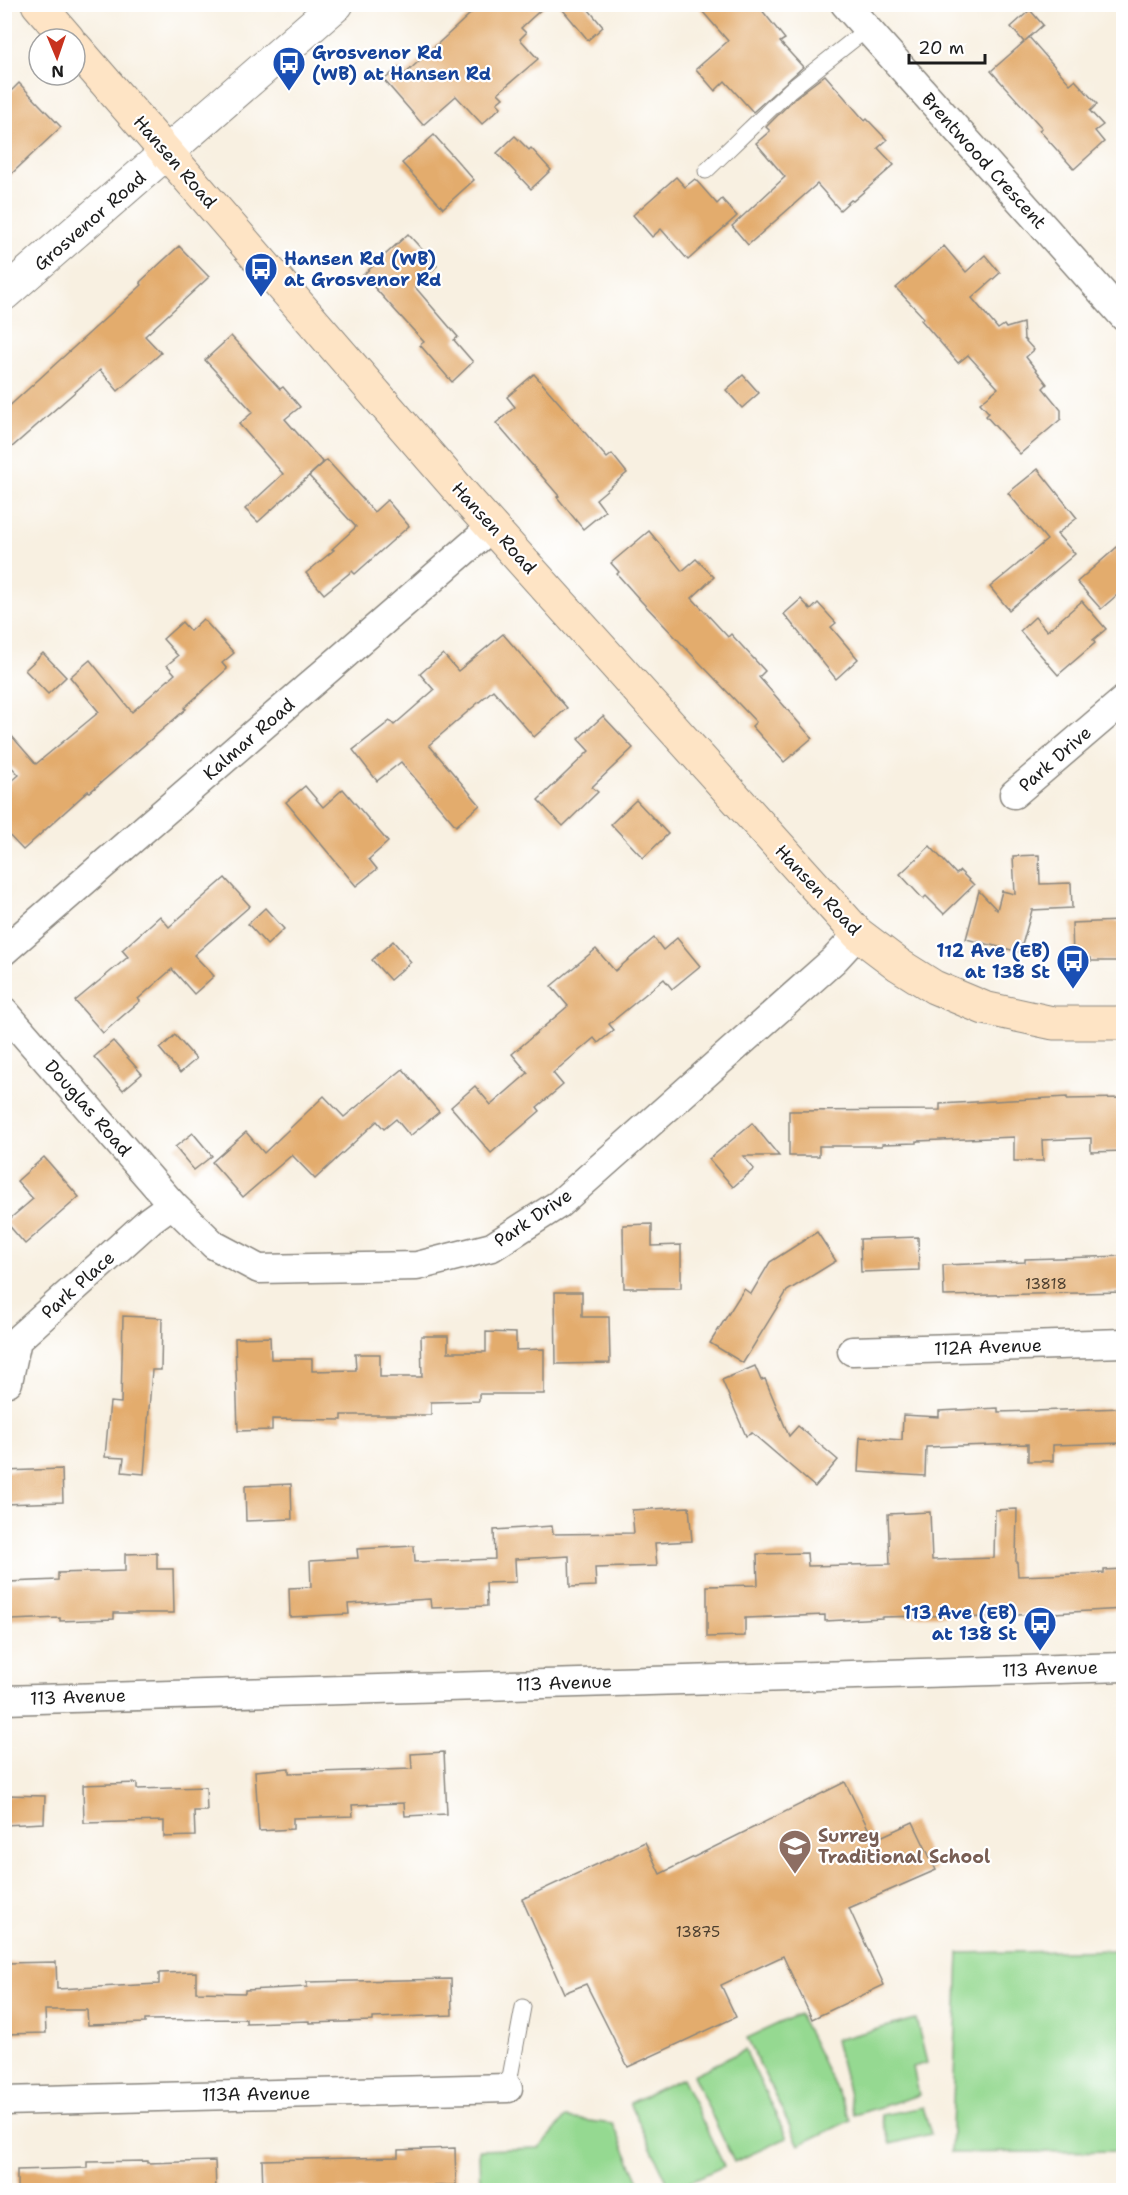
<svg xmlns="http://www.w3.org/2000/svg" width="1128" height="2195" font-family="'Shantell Sans',sans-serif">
	<rect width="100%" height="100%" fill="#fff"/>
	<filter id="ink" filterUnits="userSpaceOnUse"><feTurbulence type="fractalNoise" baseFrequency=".0167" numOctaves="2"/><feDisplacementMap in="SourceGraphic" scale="12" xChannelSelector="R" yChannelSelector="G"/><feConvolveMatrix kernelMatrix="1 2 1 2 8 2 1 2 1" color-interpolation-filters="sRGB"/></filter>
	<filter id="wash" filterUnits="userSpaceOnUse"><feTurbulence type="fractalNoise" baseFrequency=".008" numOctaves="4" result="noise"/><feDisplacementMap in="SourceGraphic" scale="24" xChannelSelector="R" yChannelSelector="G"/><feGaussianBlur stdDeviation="1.35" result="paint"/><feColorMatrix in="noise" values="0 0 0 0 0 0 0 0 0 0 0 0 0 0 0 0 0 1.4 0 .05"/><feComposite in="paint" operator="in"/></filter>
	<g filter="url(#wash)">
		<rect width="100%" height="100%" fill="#f8f0e1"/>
		<g fill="#95d991" stroke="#587a56" stroke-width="1.5">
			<path d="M1123,1950V2151L951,2153L959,1953Z"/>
			<path d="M799,2014L851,2120L799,2145L747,2038Z"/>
			<path d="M916,2019L927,2063L913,2067L919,2095L854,2115L835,2040Z"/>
			<path d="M745,2050L787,2138L734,2162L693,2075Z"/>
			<path d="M682,2078L724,2166L671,2190L630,2103Z"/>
			<path d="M923,2107L931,2134L890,2144L881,2115Z"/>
			<path d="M565,2118L613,2124L643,2190H480L479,2150L540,2148Z"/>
		</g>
		<g id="blocks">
			<g fill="#e3ac6d">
				<path d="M481,4H547L521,28L526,33L520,39L538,59L498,93L503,98L497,103L501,107L482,124L456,96L423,125L384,80L399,67L405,74Z"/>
				<path d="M558,4H584L603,27L588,40Z"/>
				<path d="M696,4H757L785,39L780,42L803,67L753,112L725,81L715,91L696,69L728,41Z"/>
				<path d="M1030,10L1043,25L1025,41L1029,37L1070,84L1075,80L1097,104L1090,111L1103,125L1095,131L1104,142L1074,169L1039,130L1042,128L991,71L1024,42L1011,27Z"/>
				<path d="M825,75L865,121L867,119L887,140L878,148L894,165L853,201L851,200L840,210L817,184L748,245L732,226L785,177L756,143L770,131L766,127L796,97Z"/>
				<path d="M19,83L61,127L4,181L5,97Z"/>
				<path d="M434,135L474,180L443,208L402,163Z"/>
				<path d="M515,136L529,150L531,148L551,170L531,189L497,153Z"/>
				<path d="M676,177L685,187L695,179L717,204L722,199L737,216L688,260L661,229L652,237L633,215Z"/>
				<path d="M408,234L437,266L415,287L458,337L454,340L473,362L452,382L420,345L424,342L363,275Z"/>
				<path d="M179,246L209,277L145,336L161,353L118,391L100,370L4,454V411L142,285L140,282Z"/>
				<path d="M944,246L966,272L985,255L1000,273L972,298L998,329L1004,325L1006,328L1023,323L1024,339L1034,350L1026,357L1047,384L1043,388L1061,410V419L1020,454L986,416L989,413L980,403L998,388L968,355L958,363L921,320L924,318L896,288Z"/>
				<path d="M231,336L280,389L283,387L300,407L285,419L323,463L258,522L245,509L283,474L239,424L253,412L205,360Z"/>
				<path d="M534,374L607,458L612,454L627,473L596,499L605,511L583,529L557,497L559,496L496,423L515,407L507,397Z"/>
				<path d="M743,375L759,393L742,408L726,390Z"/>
				<path d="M327,460L374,512L387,500L409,526L355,574L352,571L324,594L306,573L334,550L332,549L356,527L309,476Z"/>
				<path d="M1038,469L1077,518L1057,534L1075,554L1009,610L990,587L1047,540L1008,493Z"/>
				<path d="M649,531L682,571L696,559L714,577L692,598L728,637L731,634L765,671L759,677L812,738L784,762L752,726L756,722L641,601L617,574L619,572L611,563Z"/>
				<path d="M1124,541V589L1101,609L1077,582Z"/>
				<path d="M801,599L811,610L818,603L836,623L831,627L858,659L836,679L784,614Z"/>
				<path d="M1082,601L1106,629L1093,640L1095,643L1058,675L1020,631L1035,617L1047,631Z"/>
				<path d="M203,619L234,653L222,663L227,669L184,708L186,709L90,792L88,791L23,850L4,830V788L19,775L4,759V727L36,764L99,712L70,677L90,660L132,712L175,674L167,665L178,656L163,639L182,622L190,631Z"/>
				<path d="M503,634L567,708L534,737L493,690L429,745L480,805L456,826L401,762L377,781L353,750L390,721L394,725L434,690L420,674L443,654L458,671Z"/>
				<path d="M43,653L66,677L48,694L25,670Z"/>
				<path d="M603,716L633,748L592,787L598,792L563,826L538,800L589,751L578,739Z"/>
				<path d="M305,786L323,807L343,789L388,842L369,859L377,869L356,886L286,802Z"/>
				<path d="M636,800L668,834L643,858L611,824Z"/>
				<path d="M930,846L956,874L960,871L974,885L944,914L926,896L923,899L900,874Z"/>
				<path d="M1039,855L1040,884L1071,883L1072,908L1032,910L1020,952L966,939L979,891L997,910L1002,891L1015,894L1013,856Z"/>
				<path d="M225,878L250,906L194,955L214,976L194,994L172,969L138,999L140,1001L103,1033L75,1001L128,957L122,950L160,916L169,927Z"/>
				<path d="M265,908L284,929L267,945L248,924Z"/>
				<path d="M1120,921L1121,961H1091V958H1073L1072,923Z"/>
				<path d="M654,938L663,950L677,938L700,966L672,989L664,979L609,1024L614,1030L598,1043L594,1038L553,1073L563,1085L537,1107L540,1111L491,1153L451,1107L475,1086L491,1105L528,1073L512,1054L568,1006L551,986L596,949L615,971Z"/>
				<path d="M393,941L411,962L390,980L372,960Z"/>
				<path d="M175,1035L196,1059L180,1073L160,1049Z"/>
				<path d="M113,1041L142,1074L123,1090L94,1057Z"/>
				<path d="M403,1069L439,1112L410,1136L396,1119L384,1129L377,1121L315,1179L292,1155L243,1197L212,1162L246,1132L264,1153L324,1096L344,1117Z"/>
				<path d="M1067,1097V1099L1124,1098V1151L1091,1152V1138L1042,1140L1043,1161H1014V1137L917,1141V1143L882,1144V1146H819V1156H789V1111L940,1110V1104Z"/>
				<path d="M752,1123L779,1156H743L754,1169L733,1187L709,1159Z"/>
				<path d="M193,1133L212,1156L194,1170L175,1147Z"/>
				<path d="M44,1157L79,1197L25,1244L6,1222L33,1199L17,1181Z"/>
				<path d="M652,1224V1246L681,1245V1288H624L623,1225Z"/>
				<path d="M817,1232L836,1261L787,1291L743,1363L710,1343L744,1289L751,1294L770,1262Z"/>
				<path d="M918,1237L919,1270L861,1272L860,1239Z"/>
				<path d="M1124,1256V1292L944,1296L943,1265L1025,1262V1259Z"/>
				<path d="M555,1292H582V1317H609L610,1363L556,1364Z"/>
				<path d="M123,1316L162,1318L161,1370H152L144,1474L122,1472L124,1458L105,1457L110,1402L121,1403Z"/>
				<path d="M486,1332L516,1333V1350L544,1349V1394H479V1401L431,1402V1415H342V1420L272,1419V1430L238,1431L235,1338L270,1337L271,1359H312V1371L356,1370L355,1354H380V1377H422L421,1336H448V1352H486Z"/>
				<path d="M755,1366L761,1380L765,1379L789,1436L798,1426L838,1460L815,1487L752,1433L746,1436L722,1380Z"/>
				<path d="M998,1408V1412L1124,1408V1443L1053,1445V1461H1028V1444L926,1447L925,1476L858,1472L860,1437L902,1440L903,1415L939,1417V1411Z"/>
				<path d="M62,1469L63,1502L4,1504V1471Z"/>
				<path d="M291,1484L292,1519L246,1521L245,1486Z"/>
				<path d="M689,1507L692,1541L655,1543L657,1566L595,1568L596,1586L570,1587L569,1556L515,1559L516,1582L486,1583L487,1606L431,1608L430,1599L348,1604L349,1614L290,1617L289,1588L311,1587L310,1561L358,1558L357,1549L414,1546L415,1562L495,1559L494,1530L552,1526L553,1534L634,1533L632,1510Z"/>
				<path d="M1017,1509L1016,1562H1017L1018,1576L1104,1573V1570L1124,1569V1609L965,1618V1615L882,1617V1618L825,1621V1615L745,1618V1636L707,1637V1586L758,1585L757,1554L807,1553L808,1566L890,1564L888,1514L930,1512L932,1560L994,1558L995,1510Z"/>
				<path d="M157,1553V1569H173L174,1613H114V1619L60,1621V1618L11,1620L9,1582L58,1580V1573L125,1571V1554Z"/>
				<path d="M444,1752L447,1814L405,1816L404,1803L352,1805L353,1816L293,1818V1829L259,1831L255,1771L289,1768V1773L412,1769L411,1754Z"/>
				<path d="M845,1782L874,1840L913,1822L936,1870L849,1908L884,1985L812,2019L783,1956L721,1985L736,2017L628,2067L586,1984L564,1993L522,1899L645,1842L660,1874Z"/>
				<path d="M137,1783V1789L206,1787L207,1811H194L195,1836L164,1837V1821L84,1823L83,1785Z"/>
				<path d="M4,1795L45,1796L44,1823L4,1825Z"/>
				<path d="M56,1962L57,1989L159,1984V1973L196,1972V1992L245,1993V1990L307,1987V1982L451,1979L452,2015L373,2018V2021L309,2023V2021L246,2023V2019L145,2020V2023L88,2025L87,2010H45L46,2033L4,2034V1963Z"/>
				<path d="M455,2148L456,2185L383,2188V2190H263L262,2160L398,2157V2150Z"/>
				<path d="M148,2161V2163L215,2161L216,2190H17V2170L87,2168V2162Z"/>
			</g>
		</g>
	</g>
	<g filter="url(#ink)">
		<use href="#blocks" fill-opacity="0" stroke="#8a867e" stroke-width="1.5"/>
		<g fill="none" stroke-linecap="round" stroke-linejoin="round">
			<g stroke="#8a867e" stroke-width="17">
				<g id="service">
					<path d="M706,171L790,90L867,29"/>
					<path d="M508,2088L523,2007"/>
				</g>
			</g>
			<g stroke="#8a867e" stroke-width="31">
				<g id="minor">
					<path d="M845,4L1124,317"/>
					<path d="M1014,794L1124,700"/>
					<path d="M4,951L493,526"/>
					<path d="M4,1011L172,1204L214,1245L259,1269L417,1266L492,1247L559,1204L834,960L858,934"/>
					<path d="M852,1351L1124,1343"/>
					<path d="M8,1382L17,1340L150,1220L172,1204"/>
					<path d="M4,1700L1124,1667"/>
					<path d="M4,2101L508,2088"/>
				</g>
			</g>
			<g stroke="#8a867e" stroke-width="35">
				<path id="tertiary" d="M4,294L337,4"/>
			</g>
			<g stroke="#8a867e" stroke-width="35">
				<g id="secondary">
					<path d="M38,4L68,39"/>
					<path d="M75,47L471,504L858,934L899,965L934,987L984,1008L1053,1023H1124"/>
				</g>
			</g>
			<use href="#service" stroke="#fff" stroke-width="15"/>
			<use href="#minor" stroke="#fff" stroke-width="28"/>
			<use href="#tertiary" stroke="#fff" stroke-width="33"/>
			<use href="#secondary" stroke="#fee4c5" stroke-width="33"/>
		</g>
	</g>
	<defs>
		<g id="bus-pin" transform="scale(1.725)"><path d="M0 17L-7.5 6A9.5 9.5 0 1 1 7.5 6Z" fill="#1a4fb4" stroke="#fff"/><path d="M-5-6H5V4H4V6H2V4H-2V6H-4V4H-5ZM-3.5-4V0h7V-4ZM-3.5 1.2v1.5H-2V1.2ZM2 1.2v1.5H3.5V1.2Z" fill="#fff"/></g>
		<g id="school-pin" transform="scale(1.725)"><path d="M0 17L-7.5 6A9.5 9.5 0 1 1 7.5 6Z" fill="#8d6e63" stroke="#fff"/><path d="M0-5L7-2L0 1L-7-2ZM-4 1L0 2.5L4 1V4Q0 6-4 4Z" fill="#fff"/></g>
	</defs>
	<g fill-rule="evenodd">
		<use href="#bus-pin" x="289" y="63"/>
		<use href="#bus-pin" x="261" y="269"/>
		<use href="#bus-pin" x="1073" y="961"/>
		<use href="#bus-pin" x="1040" y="1623"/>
		<use href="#school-pin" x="795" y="1846"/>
	</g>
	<g text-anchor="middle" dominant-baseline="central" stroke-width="4.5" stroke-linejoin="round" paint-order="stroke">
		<g font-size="15" fill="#4e4030">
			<text x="1046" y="1284">13818</text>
			<text x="698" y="1932">13875</text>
		</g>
		<g font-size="18" font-weight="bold" fill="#164399" stroke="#fff" text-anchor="start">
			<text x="312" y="53">Grosvenor Rd<tspan x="312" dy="21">(WB) at Hansen Rd</tspan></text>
			<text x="284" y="259">Hansen Rd (WB)<tspan x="284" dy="21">at Grosvenor Rd</tspan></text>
			<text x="1050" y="951" text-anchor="end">112 Ave (EB)<tspan x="1050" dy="21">at 138 St</tspan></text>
			<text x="1017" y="1613" text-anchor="end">113 Ave (EB)<tspan x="1017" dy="21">at 138 St</tspan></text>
		</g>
		<g font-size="18" fill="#1c1c1c" stroke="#fff">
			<text transform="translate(984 161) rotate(48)">Brentwood Crescent</text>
			<text transform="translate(175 162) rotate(49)">Hansen Road</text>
			<text transform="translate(90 221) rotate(-41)">Grosvenor Road</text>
			<text transform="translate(494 528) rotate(48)">Hansen Road</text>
			<text transform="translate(249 739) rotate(-41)">Kalmar Road</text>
			<text transform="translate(1055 759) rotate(-41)">Park Drive</text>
			<text transform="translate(818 890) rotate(47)">Hansen Road</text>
			<text transform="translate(88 1108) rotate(49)">Douglas Road</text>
			<text transform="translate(533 1218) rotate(-34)">Park Drive</text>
			<text transform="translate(78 1285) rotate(-42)">Park Place</text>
			<text transform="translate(988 1347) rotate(-2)">112A Avenue</text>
			<text transform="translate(1050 1669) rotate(-2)">113 Avenue</text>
			<text transform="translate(564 1683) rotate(-2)">113 Avenue</text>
			<text transform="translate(78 1697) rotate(-2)">113 Avenue</text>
			<text transform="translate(256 2094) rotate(-1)">113A Avenue</text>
		</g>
		<g font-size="18" font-weight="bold" fill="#785e54" stroke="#fff" text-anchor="start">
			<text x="818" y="1836">Surrey<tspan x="818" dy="21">Traditional School</tspan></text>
		</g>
	</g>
	<rect width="1128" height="2195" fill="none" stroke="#fff" stroke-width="24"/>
	<g transform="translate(57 57) rotate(178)"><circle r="28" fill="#ffffff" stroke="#a4a4a4" stroke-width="1.5"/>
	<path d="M0-4.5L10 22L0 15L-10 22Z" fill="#c8321e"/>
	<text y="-9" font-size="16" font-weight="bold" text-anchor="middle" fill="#1c1c1c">N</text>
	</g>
	<path d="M909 54v9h76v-9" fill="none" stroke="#1c1c1c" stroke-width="3"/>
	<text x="918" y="54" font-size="18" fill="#1c1c1c" stroke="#ffffff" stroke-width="4.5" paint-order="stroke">20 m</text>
</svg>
